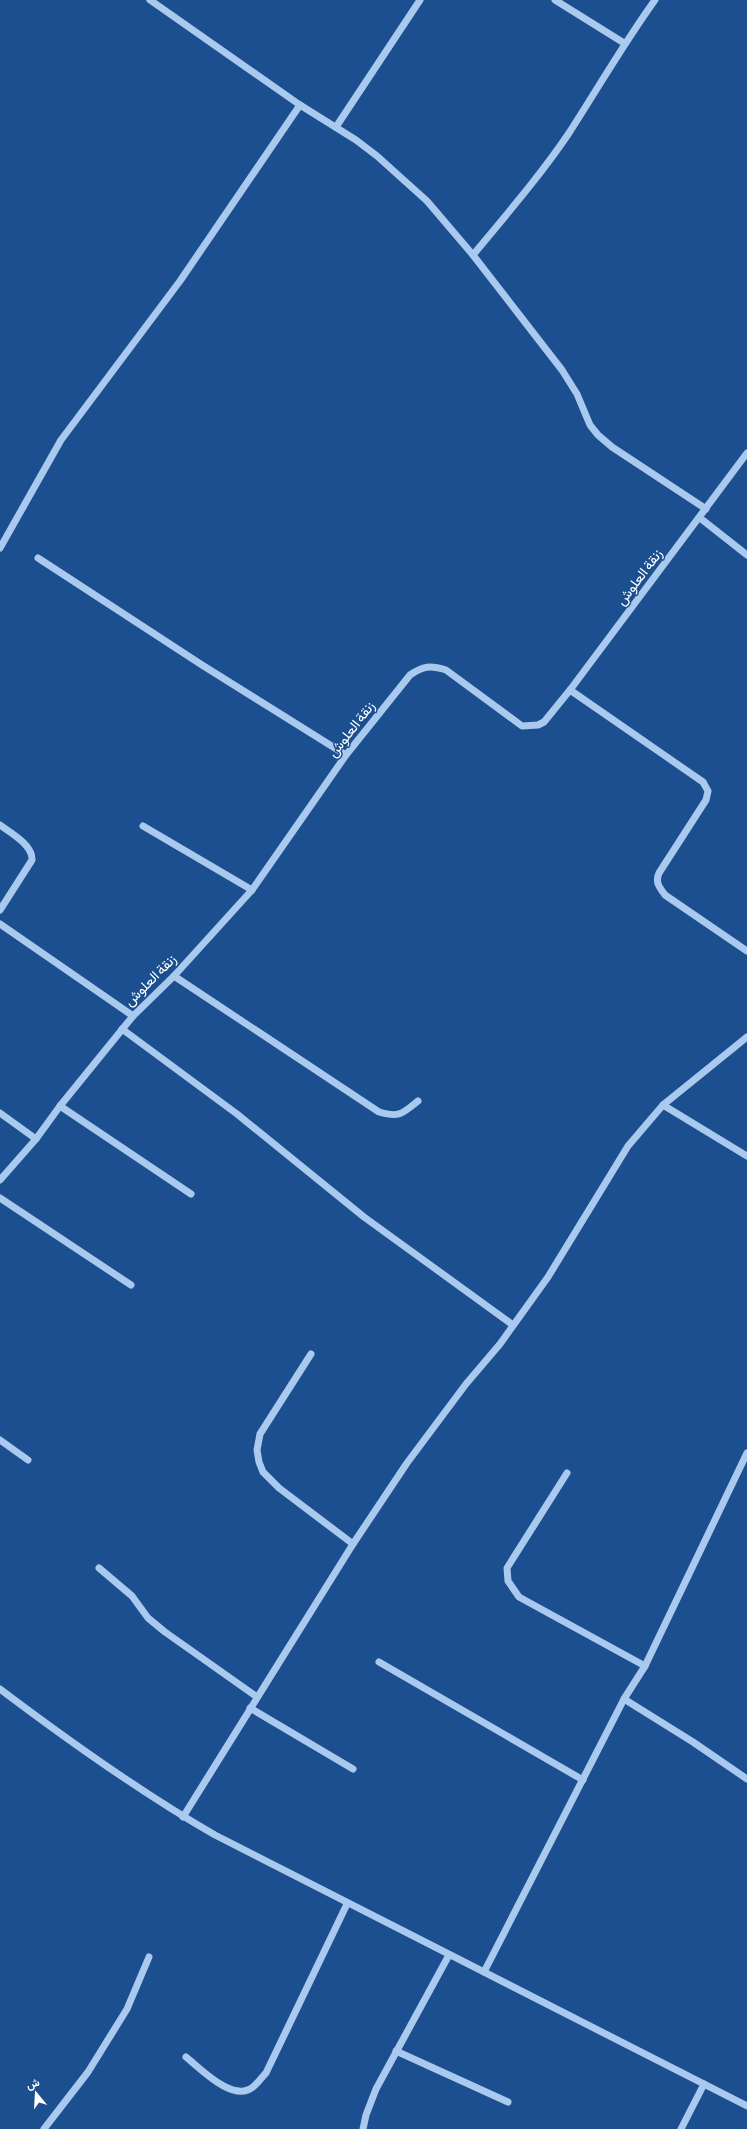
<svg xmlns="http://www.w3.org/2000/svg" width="747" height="2129" font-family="'Asap Condensed',Vazirmatn,sans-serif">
	<rect width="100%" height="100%" fill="#1b4f8f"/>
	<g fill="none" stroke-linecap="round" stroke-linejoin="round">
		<g stroke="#a9c9ee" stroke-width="7">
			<path d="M150,0L300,105L356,140L377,156L427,201L473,255C506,215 540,176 569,133C598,88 624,43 655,0"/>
			<path d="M555,0L624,43"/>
			<path d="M336,127L420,0"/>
			<path d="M473,255L562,370L577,394L590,425L598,435L612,447L706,509"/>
			<path d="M700,518L747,555"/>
			<path d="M0,548L61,440L180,281L300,105"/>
			<path d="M38,558L202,665L346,755"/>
			<path d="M570,690L703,782L708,791L706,800L659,873C655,882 659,887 665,895L747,951"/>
			<path d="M0,825C11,833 33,845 32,860L0,910"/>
			<path d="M143,826L252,890"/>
			<path d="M0,924L133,1016"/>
			<path d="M174,976L379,1112C399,1118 402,1114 418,1101"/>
			<path d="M122,1029L237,1114L364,1217L513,1325"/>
			<path d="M663,1105L747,1156"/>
			<path d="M60,1106L191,1194"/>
			<path d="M0,1113L36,1139"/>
			<path d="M0,1180L36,1139L60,1106L133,1016L174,976L252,890L346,755L410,675C423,666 430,665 446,670L522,726L538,725L544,722L570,690L747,453"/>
			<path d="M0,1198L131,1285"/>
			<path d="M311,1354L260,1434L257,1450L259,1462L263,1472L279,1488L353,1544"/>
			<path d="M0,1440L28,1460"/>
			<path d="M567,1473L507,1568L508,1581L519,1597L645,1666"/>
			<path d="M99,1568L132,1596L148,1618L165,1632L257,1697"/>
			<path d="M379,1662L583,1780"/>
			<path d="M0,1689C69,1741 140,1792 215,1835L747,2106"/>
			<path d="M624,1699L693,1742L747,1779"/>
			<path d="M250,1708L353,1769"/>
			<path d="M183,1817L353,1544L407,1463L466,1384L500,1344L548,1277L628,1146L663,1105L747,1037"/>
			<path d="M484,1972L624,1699L645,1666L747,1453"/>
			<path d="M396,2051L508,2102"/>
			<path d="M186,2057C201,2069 233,2103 253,2087C258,2083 262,2077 266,2073L347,1904"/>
			<path d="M44,2129L88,2072L127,2009L149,1957"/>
			<path d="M363,2129L366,2115L376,2089L449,1955"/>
			<path d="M681,2129L704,2084"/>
		</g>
	</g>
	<g text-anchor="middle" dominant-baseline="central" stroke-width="3" stroke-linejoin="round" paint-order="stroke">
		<g font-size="14" fill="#fff" stroke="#1b4f8f">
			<text transform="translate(639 577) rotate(-53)">زنقة العلوش</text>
			<text transform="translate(351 729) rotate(-52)">زنقة العلوش</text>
			<text transform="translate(150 980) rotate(-45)">زنقة العلوش</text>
		</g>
	</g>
	<g transform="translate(36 2093) rotate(342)" stroke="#1b4f8f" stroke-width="3" paint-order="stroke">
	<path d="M0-3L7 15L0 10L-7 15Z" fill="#ffffff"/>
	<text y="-6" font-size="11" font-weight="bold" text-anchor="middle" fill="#ffffff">ش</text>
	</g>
</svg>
